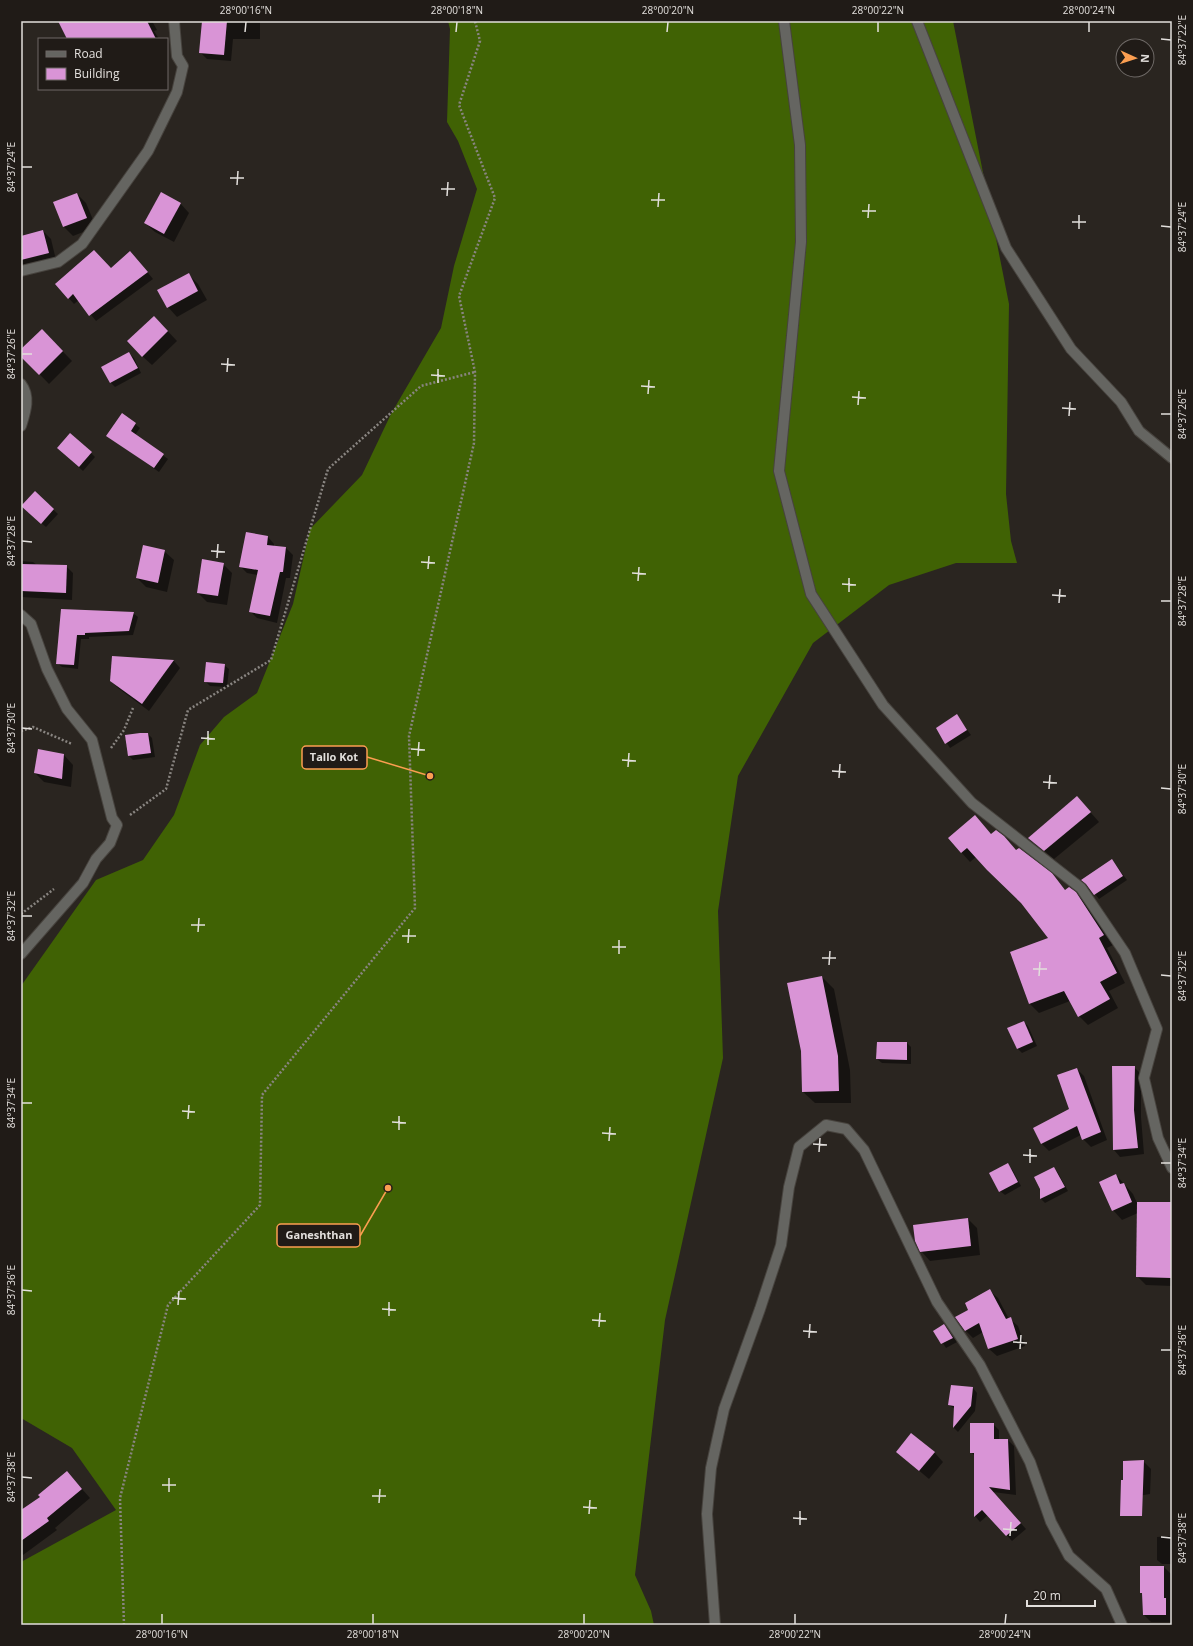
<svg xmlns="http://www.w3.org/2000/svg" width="1193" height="1646" font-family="'Open Sans',sans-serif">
	<rect width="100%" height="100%" fill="#2a2520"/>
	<path fill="#406204" d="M448,21H953L1009,304L1006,494L1011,541L1017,563H956L889,585L813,643L738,776L718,911L723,1058L665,1320L635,1575L651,1611L654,1625H21V1562L116,1510L72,1448L21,1418V986L96,880L143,860L174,815L200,745L224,717L257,693L293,604L310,529L362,475L391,414L441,328L454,266L477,189L458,141L447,122L450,29Z"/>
	<g fill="#0007">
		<path d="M59,21H152L157,30L154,31L159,39H68Z"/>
		<path d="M203,21H260V39H233L231,61L207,59L200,52Z"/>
		<path d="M77,194L86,203L96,227L73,236L64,227Z"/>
		<path d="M180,203L189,213L174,242L155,232L145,223Z"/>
		<path d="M43,231L51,239L56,260L21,270V237Z"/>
		<path d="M136,258L153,279L96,321L79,300L74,304L56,284L111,269Z"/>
		<path d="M188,274L198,284L207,300L177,317L168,307Z"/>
		<path d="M163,326L177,341L152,365L142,356Z"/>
		<path d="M42,330L72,361L49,384L21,355V351Z"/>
		<path d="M129,353L134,358L141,373L115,387L110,382Z"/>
		<path d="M135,424L140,428L135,435L168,459L159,472L108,436Z"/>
		<path d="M63,453H91L95,457L83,471Z"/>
		<path d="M35,493L58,514L46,527L27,511Z"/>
		<path d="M268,537L274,544V547L286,548L293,555L290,578H286L277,623L257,618L251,612L258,575L247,573L240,566Z"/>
		<path d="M164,551L174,560L167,592L146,587L137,578Z"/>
		<path d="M21,561L33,562L37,565L66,566L73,573L72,600L21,597Z"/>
		<path d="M223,564L232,573L227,605L207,602L198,593Z"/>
		<path d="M62,610L133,613L138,617L133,635L89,637V639H81L78,669L62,667L57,663Z"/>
		<path d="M113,657L174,661L180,668L149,711L118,688L111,681Z"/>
		<path d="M224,665L229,669L227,687L210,686L205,681Z"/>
		<path d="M957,716L971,735L950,748L937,728Z"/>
		<path d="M148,734L152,738L155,757L133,760L129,756Z"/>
		<path d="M39,750L64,755L73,765L71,787L44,782L35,773Z"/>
		<path d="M1077,797L1099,822L1054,859L1030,839Z"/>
		<path d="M975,817L992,835L1051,874L1066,891L1076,893L1085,903L1113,945L1107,948L1125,983L1109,991L1118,1008L1088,1025L1079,1016L1070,1001L1039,1013L1029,1003L1050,939L1023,904L976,857L970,862L961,852Z"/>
		<path d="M1112,860L1127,880L1099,899L1088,885Z"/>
		<path d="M822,977L834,989L850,1070L851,1103H815L802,1091Z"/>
		<path d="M1024,1022L1028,1026L1037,1046L1022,1053L1018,1049Z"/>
		<path d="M907,1043L911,1047V1064L882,1063L877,1059Z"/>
		<path d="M1134,1067L1141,1074V1117L1144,1154L1120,1157L1114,1150Z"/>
		<path d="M1077,1069L1084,1076L1107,1140L1091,1147L1083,1139L1081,1135L1049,1151L1042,1144L1034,1128L1070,1109Z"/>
		<path d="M1008,1165L1012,1169L1021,1186L1005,1195L1000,1191Z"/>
		<path d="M1054,1168L1058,1173L1068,1191L1045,1203L1041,1199V1189Z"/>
		<path d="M1116,1175L1133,1194L1137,1203H1172V1286L1146,1285L1137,1276L1138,1213L1122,1220L1113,1210Z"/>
		<path d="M968,1219L977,1228L980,1255L930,1261L921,1251Z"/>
		<path d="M990,1291L998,1298L1009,1319H1010L1018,1326L1025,1346L997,1356L989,1349L983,1332L973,1338L966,1331L957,1318L970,1310Z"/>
		<path d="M944,1325L957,1342L946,1348L935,1331Z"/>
		<path d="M973,1388L977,1393L975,1411L958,1432L954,1428L955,1409L949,1405Z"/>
		<path d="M993,1424L999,1430V1440H1008L1014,1446L1016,1495L993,1492L1026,1529L1012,1541L988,1515L980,1522L975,1516V1456L971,1452Z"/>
		<path d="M897,1452H934L943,1462L929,1479Z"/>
		<path d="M1143,1461L1151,1469L1150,1494L1132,1497Z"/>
		<path d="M67,1472L90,1498L55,1528L57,1530L23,1555L21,1553V1511L41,1497Z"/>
		<path d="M1172,1536V1564H1162L1157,1560V1537Z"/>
		<path d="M1164,1567L1171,1574L1172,1622H1151L1144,1615Z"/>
	</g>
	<g fill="#d994d6">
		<path d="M58,21H147L156,39H67Z"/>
		<path d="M202,21H227L224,55L199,53Z"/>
		<path d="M161,192L181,203L164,234L144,223Z"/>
		<path d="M77,193L87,218L63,227L53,202Z"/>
		<path d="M43,230L49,253L21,260V236Z"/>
		<path d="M94,250L111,268L130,251L148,272L89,316L73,294L68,299L55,284Z"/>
		<path d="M189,273L198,291L167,308L157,290Z"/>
		<path d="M154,316L168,331L142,357L127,341Z"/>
		<path d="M42,329L63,351L39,375L21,357V349Z"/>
		<path d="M129,352L138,368L110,383L101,367Z"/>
		<path d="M122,413L136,423L131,431L164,454L154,468L106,436Z"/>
		<path d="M70,433L92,452L79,467L57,448Z"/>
		<path d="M35,491L54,509L41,524L21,506Z"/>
		<path d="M246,532L268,536L267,545L286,547L283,572H280L270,616L249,612L258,570L239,567Z"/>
		<path d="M143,545L165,550L158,583L136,578Z"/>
		<path d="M202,559L224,563L218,596L197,593Z"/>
		<path d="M21,564L67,565L66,593L21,591Z"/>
		<path d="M61,609L134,612L129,631L85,633V635H77L74,665L56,664Z"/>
		<path d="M112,656L174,660L142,704L110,681Z"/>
		<path d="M206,662L225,664L223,683L204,682Z"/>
		<path d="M957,714L967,730L945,744L936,728Z"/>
		<path d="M140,733H148L151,753L128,756L125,735Z"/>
		<path d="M38,749L64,754L62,779L34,773Z"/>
		<path d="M1077,796L1091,812L1044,851L1028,838Z"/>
		<path d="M975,815L991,834L996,830L1004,836L1016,850L1019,848L1052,873L1065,890L1069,887L1076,892L1104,935L1099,938L1117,973L1100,982L1110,999L1078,1017L1064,991L1029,1004L1010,952L1048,938L1021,903L987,870L967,848L961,853L948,838Z"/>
		<path d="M1112,859L1123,876L1094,895L1086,884L1081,880Z"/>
		<path d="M822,976L838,1056L839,1091L802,1092L801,1051L787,983Z"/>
		<path d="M1024,1021L1033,1042L1017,1049L1007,1028Z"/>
		<path d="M877,1042H907V1060L876,1059Z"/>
		<path d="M1112,1066H1135L1134,1110L1138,1148L1113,1150Z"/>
		<path d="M1077,1068L1101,1132L1082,1140L1077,1126L1041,1144L1033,1128L1069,1109L1057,1075Z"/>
		<path d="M1008,1163L1018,1182L999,1192L989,1173Z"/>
		<path d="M1054,1167L1065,1187L1040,1199V1189L1034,1177Z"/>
		<path d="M1116,1174L1120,1184L1124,1183L1132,1202L1112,1211L1099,1182Z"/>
		<path d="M1137,1202H1172L1171,1278L1136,1277Z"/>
		<path d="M968,1218L971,1246L920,1252L915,1241L913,1225Z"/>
		<path d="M990,1289L1006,1319L1011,1317L1018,1339L988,1349L979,1323L965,1331L955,1317L968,1310L965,1303Z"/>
		<path d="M944,1324L953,1338L941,1344L933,1331Z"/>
		<path d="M951,1385L973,1387L971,1406L953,1428L954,1406L948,1405Z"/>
		<path d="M970,1423H994V1439H1008L1010,1490L989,1487L1021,1523L1006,1536L982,1510L974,1517V1453H970Z"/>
		<path d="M911,1433L935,1452L919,1471L896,1452Z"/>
		<path d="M1144,1460L1142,1516H1120L1121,1480H1123V1461Z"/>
		<path d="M67,1471L82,1489L47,1518L49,1521L21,1541V1510L40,1497L38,1495Z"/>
		<path d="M1140,1566H1164V1598H1166V1615H1143L1142,1593H1140Z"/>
	</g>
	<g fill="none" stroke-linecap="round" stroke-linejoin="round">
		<g stroke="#47433e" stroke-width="12">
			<g id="minor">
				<path d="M784,21L800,145L801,242L779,471L811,594L883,705L972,803L1081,888L1125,953L1157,1029L1144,1078L1158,1138L1172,1168"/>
				<path d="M917,21L1006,248L1071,349L1121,402L1139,431L1172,458"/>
				<path d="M21,271L58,262L82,244L148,151L177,92L183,66L177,56L174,21"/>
				<path d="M21,384C31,397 25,413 21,426"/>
				<path d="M21,615L31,624L47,669L67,709L92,740L112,818L117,825L110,843L96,859L83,883L21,954"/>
				<path d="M715,1625L707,1514L711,1468L724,1409L760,1309L781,1245L789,1187L799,1147L826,1125L846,1129L864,1150L937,1302L980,1365L1030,1462L1051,1522L1069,1556L1106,1589L1122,1625"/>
			</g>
		</g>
		<g stroke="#898581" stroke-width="2.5" stroke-dasharray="2 2" stroke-linecap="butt">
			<path d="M21,731L33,727L72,744"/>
			<path d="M111,748L124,730L133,708"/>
			<path d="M130,815L166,789L188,710L271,660L328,469L421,386L475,372"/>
			<path d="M21,914L54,889"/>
			<path d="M124,1625L120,1498L168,1305L260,1205L262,1095L415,908L409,736L474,443L475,372L459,296L495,198L459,105L480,41L475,21"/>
		</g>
		<use href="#minor" stroke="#656561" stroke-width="10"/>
	</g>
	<path fill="none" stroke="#e2dfdc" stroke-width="1.5" d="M245,32L246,22M456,32L457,22M667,32L668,22M878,32V22M1089,32V22M1161,39L1171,40M22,167H32M230,178H244M237,185L238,171M441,189H455M447,196L448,182M651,200H665M658,207L659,193M862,211H876M868,218L869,204M1072,222H1086M1161,226L1171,227M1079,229V215M22,354H32M221,364L235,365M227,372L228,358M431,375L445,376M438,383V369M641,386L655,387M648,394L649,380M852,397L866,398M858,405L859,391M1062,408L1076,409M1161,414H1171M1069,416L1070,402M22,541L32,542M211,551L225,552M217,558L218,544M421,562L435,563M428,569L429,556M632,573L646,574M638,581L639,567M842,584L856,585M849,592V578M1052,595L1066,596M1161,601H1171M1059,603L1060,589M22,728L32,729M201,738L215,739M208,745V731M411,749L425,750M418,756L419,742M622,760L636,761M628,767L629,753M832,771L846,772M839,778L840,764M1043,782L1057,783M1161,788L1171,789M1049,789L1050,775M22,916H32M191,925H205M198,932L199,918M402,936H416M408,943L409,929M612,947H626M619,954V940M822,958H836M829,965L830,951M1033,969H1047M1161,975L1171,976M1039,976L1040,962M22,1103H32M182,1111L195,1112M188,1119L189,1105M392,1122L406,1123M399,1130V1116M602,1133L616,1134M609,1141L610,1127M813,1144L827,1145M819,1152L820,1138M1023,1155L1037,1156M1030,1163V1149M1161,1163H1171M22,1290L32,1291M172,1298L186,1299M178,1305L179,1291M382,1309L396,1310M389,1316V1302M592,1320L606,1321M599,1327L600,1313M803,1331L817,1332M809,1338L810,1324M1013,1342L1027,1343M1020,1349L1021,1335M1161,1350H1171M22,1477L32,1478M162,1485H176M169,1492V1478M372,1496H386M379,1503L380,1489M583,1507L597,1508M589,1514L590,1500M793,1518L807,1519M800,1525V1511M1003,1529L1017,1530M1010,1536L1011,1522M1161,1537L1171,1538M162,1624V1614M373,1624V1614M584,1624V1614M795,1624V1614M1005,1624L1006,1614"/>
	<path fill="none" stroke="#fb9e51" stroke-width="1.5" d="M430 776L367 757M388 1188L360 1236"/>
	<g fill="#fb9e51" stroke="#201b17" stroke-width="1.5">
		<circle cx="430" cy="776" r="4"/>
		<circle cx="388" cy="1188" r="4"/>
	</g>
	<g fill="#201b17" stroke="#fb9e51" stroke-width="1.5">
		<rect x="302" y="746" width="65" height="23" rx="4"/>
		<rect x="277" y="1224" width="83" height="23" rx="4"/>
	</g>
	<g font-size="11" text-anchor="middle" font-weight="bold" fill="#e2dfdc">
		<text x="334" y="761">Tallo Kot</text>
		<text x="319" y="1239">Ganeshthan</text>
	</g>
	<rect width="1193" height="1646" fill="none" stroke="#201b17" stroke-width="44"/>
	<rect x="38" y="38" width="130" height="52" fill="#201b17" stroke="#6e6966"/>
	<rect x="46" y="51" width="20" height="6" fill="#656561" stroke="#6e6966"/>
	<text x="74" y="58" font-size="12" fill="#e2dfdc">Road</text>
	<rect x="46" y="68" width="20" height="12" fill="#d994d6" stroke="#6e6966"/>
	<text x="74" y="78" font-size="12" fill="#e2dfdc">Building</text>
	<g transform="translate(1135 58) rotate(93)"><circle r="19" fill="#201b17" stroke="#6e6966"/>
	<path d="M0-3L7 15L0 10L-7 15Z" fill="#fb9e51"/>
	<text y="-6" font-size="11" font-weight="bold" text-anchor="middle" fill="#e2dfdc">N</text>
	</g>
	<path d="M1027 1600v6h68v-6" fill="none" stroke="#e2dfdc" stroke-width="2"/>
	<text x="1033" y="1600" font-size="12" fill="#e2dfdc" stroke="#201b17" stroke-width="3" paint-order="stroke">20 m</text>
	<rect x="22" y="22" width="1149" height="1602" fill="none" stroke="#e2dfdc" stroke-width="1.5"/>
	<g font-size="10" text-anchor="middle" fill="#e2dfdc">
		<text x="246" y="14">28°00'16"N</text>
		<text x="457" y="14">28°00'18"N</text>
		<text x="668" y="14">28°00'20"N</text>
		<text x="878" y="14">28°00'22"N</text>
		<text x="1089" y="14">28°00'24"N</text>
		<text transform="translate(1182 40) rotate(-90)" y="4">84°37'22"E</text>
		<text transform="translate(11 167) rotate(-90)" y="4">84°37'24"E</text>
		<text transform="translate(1182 227) rotate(-90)" y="4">84°37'24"E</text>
		<text transform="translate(11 354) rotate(-90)" y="4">84°37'26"E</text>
		<text transform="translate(1182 414) rotate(-90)" y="4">84°37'26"E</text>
		<text transform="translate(11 541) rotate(-90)" y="4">84°37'28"E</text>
		<text transform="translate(1182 601) rotate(-90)" y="4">84°37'28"E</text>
		<text transform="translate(11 728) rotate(-90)" y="4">84°37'30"E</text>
		<text transform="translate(1182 789) rotate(-90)" y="4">84°37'30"E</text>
		<text transform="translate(11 916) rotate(-90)" y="4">84°37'32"E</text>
		<text transform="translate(1182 976) rotate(-90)" y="4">84°37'32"E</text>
		<text transform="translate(11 1103) rotate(-90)" y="4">84°37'34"E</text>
		<text transform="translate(1182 1163) rotate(-90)" y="4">84°37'34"E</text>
		<text transform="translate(11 1290) rotate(-90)" y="4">84°37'36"E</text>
		<text transform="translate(1182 1350) rotate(-90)" y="4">84°37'36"E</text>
		<text transform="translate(11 1477) rotate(-90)" y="4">84°37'38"E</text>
		<text transform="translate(1182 1538) rotate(-90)" y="4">84°37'38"E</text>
		<text x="162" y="1638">28°00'16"N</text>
		<text x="373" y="1638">28°00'18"N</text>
		<text x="584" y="1638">28°00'20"N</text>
		<text x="795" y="1638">28°00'22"N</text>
		<text x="1005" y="1638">28°00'24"N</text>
	</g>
</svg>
